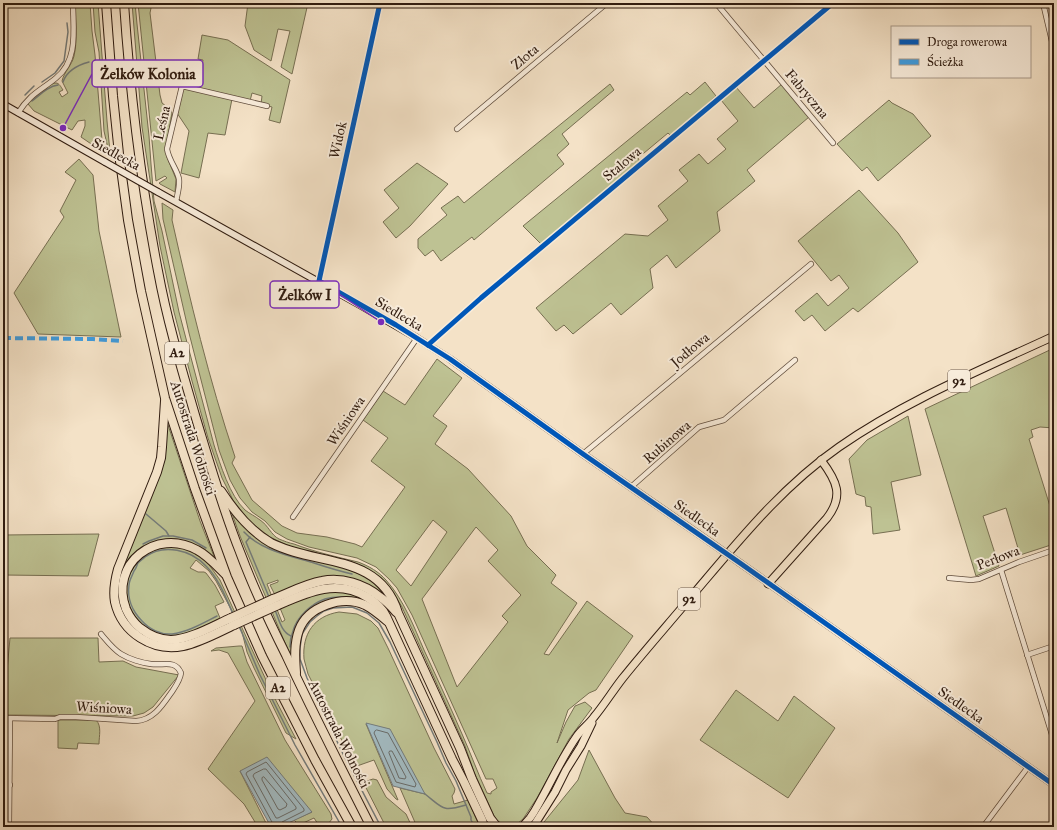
<svg xmlns="http://www.w3.org/2000/svg" width="1057" height="830" font-family="'IM FELL Great Primer',serif">
	<rect width="100%" height="100%" fill="#f4e2c7"/>
	<filter id="stains"><feTurbulence type="fractalNoise" baseFrequency=".005" numOctaves="4"/><feColorMatrix values="0 0 0 0 .2 0 0 0 0 .09 0 0 0 0 .02 0 0 0 .5 -.17"/></filter>
	<radialGradient id="worn" r=".72"><stop offset=".6" stop-color="#630" stop-opacity="0"/><stop offset="1" stop-color="#630" stop-opacity=".3"/></radialGradient>
	<g fill="#bec293" stroke="#776f52" fill-rule="evenodd">
		<path d="M75,3H90L92,31L95,55L103,152L81,137L85,126V120L78,121L72,130L34,111L28,104V102C33,98 50,82 56,83C59,83 61,87 63,90L59,92L62,97L68,93L62,81C64,72 72,65 74,56C78,40 75,19 75,3Z"/>
		<path d="M93,3H98L107,121L110,152L109,153L104,131L99,52L95,32Z"/>
		<path d="M132,3H135L137,24L149,136L151,164L154,201L162,231L179,312L214,445C220,464 230,496 245,510C250,514 255,516 260,520C268,525 271,535 279,539C284,541 289,543 294,544C315,552 337,557 358,562C369,566 379,572 386,580C404,600 414,627 424,650C437,678 450,706 462,734C471,754 478,774 487,793L491,794V792L497,788L493,779H486L412,615L397,588L389,579L376,567L357,558L309,547L287,539L275,532L265,521L252,512L240,498L230,480L219,450L189,333L163,219L162,203L173,210L172,220C190,300 209,380 235,457L232,463L252,500L282,526L297,533L327,537L355,544L362,547L405,487L371,461L388,438L363,420L383,391L405,405L437,359L462,378L433,416L447,426L435,444L468,469L511,516L527,546L556,575L551,583L577,603L544,654L549,655L587,601L633,636L596,690L589,693L568,710L557,743L566,722L575,706L585,702L592,708L569,739L537,798L523,819L518,823L512,825H505L496,820L474,772L465,746L402,607L391,589L384,581L373,573L364,567L350,561L293,548L270,537L249,521L233,500L222,478L208,438L192,381L174,312L160,246L142,127ZM433,520L447,532L411,586L396,570ZM476,527L498,550L488,561L521,595L502,616L508,622L457,687L422,599Z"/>
		<path d="M138,3H152L150,13L160,95L162,103L170,109L172,113L166,148L167,157L176,179L175,192L160,184L159,183L167,178L165,176L156,181Z"/>
		<path d="M248,3H308L292,74L281,67L290,31L278,29L271,61L254,50L245,26Z"/>
		<path d="M202,35L228,40L290,80L280,123L269,120L272,107L261,104L262,96L252,93L250,101L198,88L203,60L198,59Z"/>
		<path d="M705,82L716,96L671,136L668,133L638,158L640,162L542,245L523,226L687,92L690,95Z"/>
		<path d="M610,84L614,90L562,134L569,144L557,155L564,164L474,240L472,237L441,261L433,250L425,256L418,248V239L447,215L441,208L458,196L464,203Z"/>
		<path d="M782,84L809,117L747,170L755,181L717,212L720,231L676,268L667,255L650,269L653,288L621,315L611,303L573,334L564,325L556,331L536,308L625,234L648,236L668,220L658,206L688,181L679,170L699,154L708,164L726,149L717,139L738,121L721,100L736,87L754,108Z"/>
		<path d="M183,87L232,99L225,135L208,133L199,178L181,173L189,131L177,113Z"/>
		<path d="M889,100L892,103L913,114L931,136L878,181L867,167L862,171L837,144Z"/>
		<path d="M79,159L93,175L99,231L121,337L38,334L14,293L64,217L60,211L76,180L65,172Z"/>
		<path d="M417,163L448,184L410,226L396,238L383,222L399,208L384,190Z"/>
		<path d="M859,190L898,233L918,262L858,312L853,308L825,331L812,315L804,321L795,311L817,293L828,306L849,288L839,275L831,281L798,241Z"/>
		<path d="M1054,348V428L1040,427L1031,430L1033,437L1029,439L1054,519V544L1020,555L1006,508L983,516L999,566L976,576L925,409Z"/>
		<path d="M908,416L921,475L891,482L900,530L873,534L871,507L866,506L865,497L856,494L849,459L867,440Z"/>
		<path d="M167,422L200,521L217,564C208,558 199,552 191,547C188,545 184,542 180,540C173,537 161,540 153,543C123,554 111,588 125,616C127,621 131,625 134,629L123,616L118,601L117,585L121,569L139,523Z"/>
		<path d="M230,508L283,551L301,558L340,566L364,576L374,583L388,599L343,577L275,595L270,585L278,582V580L267,584L282,622L285,620L280,608C308,596 334,583 364,599C369,602 374,607 379,611L364,602L313,608L291,657L240,536Z"/>
		<path d="M99,534L88,576L3,575V535Z"/>
		<path d="M175,546L184,548L199,555L207,562L220,580L272,693L296,739L286,733L254,668L247,652L242,632L232,611L216,581L209,571L196,560L190,568L198,572H204L206,573L215,585L224,602L215,606L220,618C205,626 189,635 172,636C163,636 154,633 146,628C123,613 119,575 141,557C150,549 163,547 175,546Z"/>
		<path d="M339,612L357,614L371,621L378,628L388,648L434,748L455,789L454,793L452,796L454,804L468,800L480,827H417L400,788L425,794L366,724L398,800L396,799L387,789L374,760L357,766L364,782L373,779L377,780L386,797L406,814L412,827H386L308,674C307,669 305,664 304,659C302,634 314,616 339,612Z"/>
		<path d="M10,638H98L99,662L123,661L136,667L179,675L153,707L144,713L133,716L3,715Z"/>
		<path d="M239,646H242L247,662L285,740L331,814L332,819L328,824H318L314,818L301,824L297,823L294,820L312,812L240,771L268,827H258L244,804L208,769L255,701L228,653L219,650L211,651L216,648Z"/>
		<path d="M736,690L778,721L794,696L835,728L788,798L700,740Z"/>
		<path d="M58,720H96C102,726 99,736 99,744L78,743L77,749L58,748Z"/>
		<path d="M589,750L615,798L625,813L647,817L656,827H540L578,780Z"/>
	</g>
	<g fill="#a2bac1" stroke="#747b7a">
		<path d="M366,723L390,729L425,794L393,786Z"/>
		<path d="M267,757L312,812L280,827H271L240,771Z"/>
	</g>
	<g fill="none" stroke-linecap="round" stroke-linejoin="round">
		<g stroke="#696b68" stroke-width="1">
			<path d="M377,730L388,733L416,784L415,787L396,782L374,733L375,731Z"/>
			<path d="M390,751H392L406,777L405,779L399,778L389,753Z"/>
			<path d="M264,769H266L296,807V809L278,818H276L253,776L254,774Z"/>
			<path d="M264,777L287,804L286,807L280,810L278,809L262,780V778Z"/>
			<path d="M274,827L273,824L246,774L247,772L266,762L267,763L304,809V811L282,822L280,824V827"/>
		</g>
		<g stroke="#747b7a" stroke-width="1.5">
			<path d="M42,82L55,73L64,61L68,32L67,23"/>
			<path d="M63,82C67,70 78,65 89,62"/>
			<path d="M25,95L34,86"/>
			<path d="M32,101C40,95 48,86 58,85"/>
			<path d="M146,514L166,531L169,536"/>
			<path d="M244,532C260,550 291,556 314,563C326,567 339,571 352,574"/>
			<path d="M250,537L246,542L269,597"/>
			<path d="M143,544L149,541L163,536H173L192,540L206,548"/>
			<path d="M275,610C279,619 281,632 291,636"/>
			<path d="M217,616C203,623 188,632 172,634C161,635 149,629 142,621C133,612 127,599 129,585C129,581 132,576 134,571C136,569 137,565 138,563C140,561 143,559 145,557C164,543 191,550 206,566C219,579 226,598 233,614"/>
			<path d="M239,626L260,675L295,745L342,827"/>
			<path d="M290,647C290,642 291,636 293,631C297,617 311,604 325,599C333,596 342,597 351,597"/>
			<path d="M425,794C444,809 442,812 466,805"/>
			<path d="M381,827L344,756L307,678L300,659V648L302,634L310,622L317,616L324,611L333,608L352,607L367,613L379,623L390,642L437,742L446,763L456,781L471,817V820L475,827"/>
		</g>
		<g stroke="#614e3e" stroke-width="6">
			<g id="minor">
				<path d="M716,3L833,143"/>
				<path d="M1043,3L1054,50"/>
				<path d="M18,113C30,94 40,91 56,78C79,60 73,28 73,3"/>
				<path d="M457,129L607,3"/>
				<path d="M176,202C177,195 180,187 179,179C177,169 169,161 167,149L182,86L267,106"/>
				<path d="M319,281L380,3"/>
				<path d="M428,345L481,298L833,3"/>
				<path d="M583,454L811,264"/>
				<path d="M631,487L699,427L724,420L795,360"/>
				<path d="M293,517L417,338"/>
				<path d="M1001,570L1054,741"/>
				<path d="M949,578L971,580L979,579L1019,562L1054,550"/>
				<path d="M1027,655L1054,646"/>
				<path d="M3,718L55,719L60,717H76L136,721C153,720 162,706 171,693C175,687 180,681 181,673C175,659 163,666 151,664C142,663 129,659 121,654C113,649 107,641 101,634"/>
				<path d="M3,785H10"/>
				<path d="M9,827L10,719"/>
				<path d="M983,827L1028,767"/>
			</g>
		</g>
		<g stroke="#301c10" stroke-width="8">
			<g id="secondary">
				<path d="M3,104L105,162"/>
				<path d="M158,192L360,305L417,338L450,359L583,454L710,542"/>
				<path d="M740,563L1054,785"/>
			</g>
		</g>
		<g stroke="#301c10" stroke-width="9">
			<g id="primary">
				<path d="M768,584L827,518C844,496 837,481 821,460"/>
				<path d="M522,827L530,818L534,812C549,787 560,760 577,736C582,729 589,724 594,717C604,705 612,692 622,679C646,649 672,620 696,591C740,539 783,486 839,447C905,401 981,370 1054,336"/>
				<path d="M533,827L555,792L566,770L581,746L592,723"/>
			</g>
		</g>
		<g stroke="#301c10" stroke-width="10">
			<g id="motorway">
				<path d="M106,3L113,96L119,154L128,220L141,291L165,398L195,489L227,577L262,656L315,760L352,827"/>
				<path d="M124,3C130,93 141,183 158,271C167,320 181,367 195,415C209,461 222,507 240,552C253,587 269,621 286,655C313,713 342,770 371,827"/>
				<path d="M165,401L162,447L161,458L157,472L118,569C115,580 113,591 115,602C122,633 153,652 183,646C199,643 219,632 234,625"/>
				<path d="M221,491C234,511 250,531 271,543C316,566 380,553 398,613L460,748L472,779L490,818L497,827"/>
				<path d="M225,574C217,566 207,555 197,550C156,527 109,564 126,609C129,616 134,623 140,628C149,635 160,640 171,640C191,639 213,626 231,618"/>
				<path d="M273,599C289,593 305,584 322,581C342,577 364,584 380,597C386,601 391,606 396,612"/>
				<path d="M276,606C306,593 336,578 367,597C375,602 382,608 386,616L452,759L464,782L482,820L484,827"/>
				<path d="M296,673C295,658 294,644 299,630C308,606 342,595 365,605C373,609 380,615 387,621"/>
			</g>
		</g>
		<use href="#minor" stroke="#f8ecdb" stroke-width="4.5"/>
		<use href="#secondary" stroke="#f8ecdb" stroke-width="6"/>
		<use href="#primary" stroke="#f4e2c7" stroke-width="7"/>
		<use href="#motorway" stroke="#f4e2c7" stroke-width="8"/>
		<g stroke="#301c10" stroke-width="8" stroke-linecap="butt">
			<g id="secondary-bridge">
				<path d="M105,162L158,192"/>
				<path d="M710,542L740,563"/>
			</g>
		</g>
		<g stroke="#301c10" stroke-width="10" stroke-linecap="butt">
			<g id="motorway-bridge">
				<path d="M231,618L273,599"/>
				<path d="M234,625L276,606"/>
			</g>
		</g>
		<use href="#secondary-bridge" stroke="#f8ecdb" stroke-width="6"/>
		<use href="#motorway-bridge" stroke="#f4e2c7" stroke-width="8"/>
		<path stroke="#3e9bde" stroke-width="4" stroke-dasharray="8 4" stroke-linecap="butt" d="M3,338L93,339L123,341"/>
		<g stroke="#f8ecdb" stroke-width="8">
			<g id="cycleway">
				<path d="M380,3L319,281L396,325L450,359L583,454L740,563L1054,785"/>
				<path d="M428,345L481,298L833,3"/>
			</g>
		</g>
		<use href="#cycleway" stroke="#0057b8" stroke-width="5"/>
	</g>
	<g text-anchor="middle" dominant-baseline="central" stroke-width="4" stroke-linejoin="round" paint-order="stroke">
		<g fill="#f8ecdb" stroke="#6c5a4d" stroke-width="1">
			<rect x="165" y="342" width="24" height="22" rx="3"/>
			<rect x="948" y="370" width="22" height="22" rx="3"/>
			<rect x="678" y="588" width="22" height="22" rx="3"/>
			<rect x="266" y="677" width="24" height="22" rx="3"/>
		</g>
		<g font-size="13" font-weight="bold" fill="#301c10">
			<text x="177" y="353">A2</text>
			<text x="959" y="381">92</text>
			<text x="689" y="599">92</text>
			<text x="278" y="688">A2</text>
		</g>
		<g font-size="14" fill="#301c10" stroke="#f8ecdb">
			<text transform="translate(525 57) rotate(-40)">Złota</text>
			<text transform="translate(807 94) rotate(50)">Fabryczna</text>
			<text transform="translate(162 123) rotate(-77)">Leśna</text>
			<text transform="translate(338 140) rotate(-77)">Widok</text>
			<text transform="translate(116 154) rotate(29)">Siedlecka</text>
			<text transform="translate(622 164) rotate(-40)">Stalowa</text>
			<text transform="translate(399 314) rotate(31)">Siedlecka</text>
			<text transform="translate(690 350) rotate(-40)">Jodłowa</text>
			<text transform="translate(346 421) rotate(-56)">Wiśniowa</text>
			<text transform="translate(193 438) rotate(72)">Autostrada Wolności</text>
			<text transform="translate(667 442) rotate(-41)">Rubinowa</text>
			<text transform="translate(697 518) rotate(35)">Siedlecka</text>
			<text transform="translate(998 558) rotate(-21)">Perłowa</text>
			<text transform="translate(961 705) rotate(35)">Siedlecka</text>
			<text transform="translate(104 708) rotate(3)">Wiśniowa</text>
			<text transform="translate(339 734) rotate(63)">Autostrada Wolności</text>
		</g>
	</g>
	<path fill="none" stroke="#7b2cbf" stroke-width="1.5" d="M63 128L92 74M381 322L339 294"/>
	<g fill="#7b2cbf" stroke="#f8ecdb" stroke-width="1.5">
		<circle cx="63" cy="128" r="4"/>
		<circle cx="381" cy="322" r="4"/>
	</g>
	<g fill="#f8ecdb" stroke="#7b2cbf" stroke-width="1.5">
		<rect x="92" y="60" width="111" height="27" rx="4"/>
		<rect x="270" y="281" width="69" height="27" rx="4"/>
	</g>
	<g font-size="15" text-anchor="middle" font-weight="bold" fill="#301c10">
		<text x="148" y="79">Żelków Kolonia</text>
		<text x="305" y="300">Żelków I</text>
	</g>
	<rect width="1057" height="830" fill="none" stroke="#f4e2c7" stroke-width="16"/>
	<rect x="4" y="4" width="1049" height="822" fill="none" stroke="#301c10" stroke-width="2"/>
	<rect x="8" y="8" width="1041" height="814" fill="none" stroke="#301c10"/>
	<rect x="891" y="26" width="140" height="52" fill="#f8ecdb" stroke="#a8998a"/>
	<rect x="899" y="39" width="20" height="6" fill="#0057b8" stroke="#a8998a"/>
	<text x="927" y="46" font-size="12" fill="#301c10">Droga rowerowa</text>
	<rect x="899" y="59" width="20" height="6" fill="#3e9bde" stroke="#a8998a"/>
	<text x="927" y="66" font-size="12" fill="#301c10">Ścieżka</text>
	<rect width="100%" height="100%" filter="url(#stains)"/>
	<rect width="100%" height="100%" fill="url(#worn)"/>
</svg>
